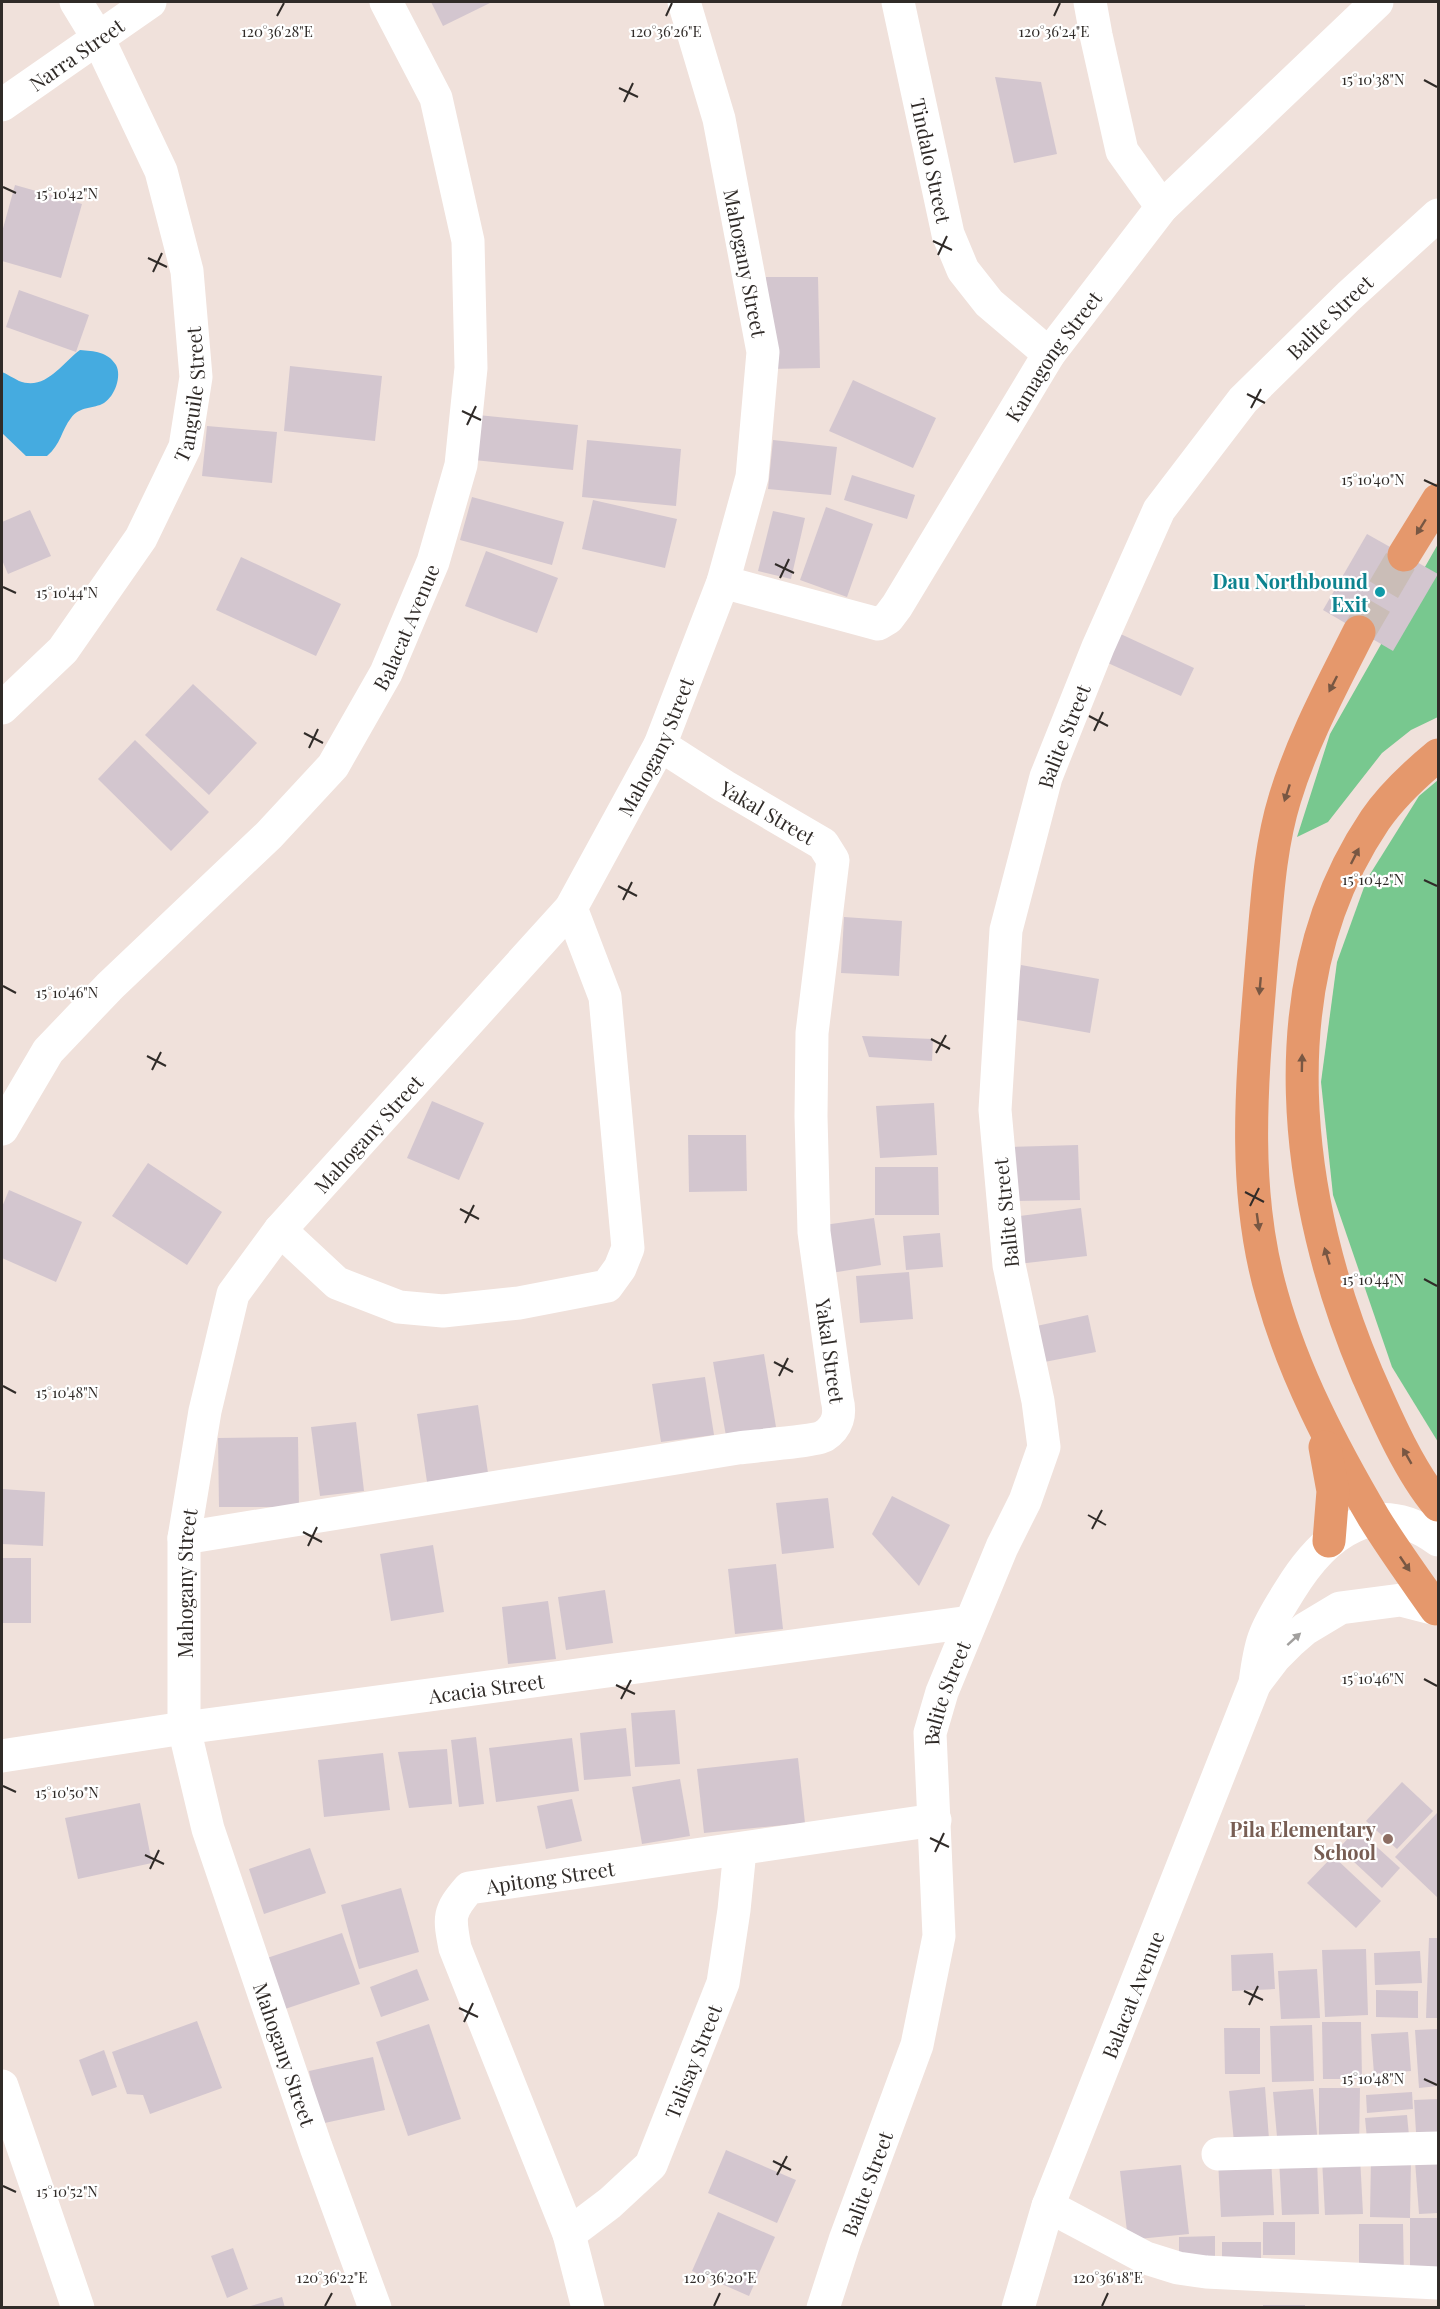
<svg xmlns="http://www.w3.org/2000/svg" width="1440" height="2309" font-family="'Playfair Display',serif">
	<rect width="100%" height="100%" fill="#f0e1db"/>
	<g fill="#78c88f">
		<path d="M1438,544V717L1411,730L1382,753L1328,822L1297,837L1330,734Z"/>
		<path d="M1438,780V1442L1392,1367L1333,1195L1321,1082L1337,962L1367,879L1419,796Z"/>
	</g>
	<path fill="#45abe0" d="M80,350C94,351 108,352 116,365C122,376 115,396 104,403C94,409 79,406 71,418C61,431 61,444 47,456H26L2,433V372C7,374 13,378 19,381C46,391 61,364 80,350Z"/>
	<g fill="#d3c6cf">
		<path d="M431,2H492L443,26Z"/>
		<path d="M995,77L1041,82L1057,154L1014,163Z"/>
		<path d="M15,185L82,204L61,278L2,261V232Z"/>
		<path d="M766,277H818L820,368L768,369Z"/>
		<path d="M19,290L89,315L76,352L6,327Z"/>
		<path d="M290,366L382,376L375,441L284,431Z"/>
		<path d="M853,380L936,418L913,468L829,431Z"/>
		<path d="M478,415L578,425L573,470L474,460Z"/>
		<path d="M207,426L277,432L272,483L202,476Z"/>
		<path d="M587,440L681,449L676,506L582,497Z"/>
		<path d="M773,440L837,447L831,495L768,489Z"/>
		<path d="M852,475L915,495L907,519L844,500Z"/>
		<path d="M472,497L564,522L552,565L460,540Z"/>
		<path d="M593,500L677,519L665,568L582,549Z"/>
		<path d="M826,507L873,524L847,597L800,580Z"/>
		<path d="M30,510L51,556L8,574L2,560V522Z"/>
		<path d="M773,511L805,518L791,579L758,571Z"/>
		<path d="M1367,534L1438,574L1393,651L1323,610Z"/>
		<path d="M486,551L558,578L537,633L465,606Z"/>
		<path d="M241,557L341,604L316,656L216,610Z"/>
		<path d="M1112,630L1194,668L1181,696L1099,659Z"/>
		<path d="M193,684L257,743L209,795L145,735Z"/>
		<path d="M135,740L209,812L171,851L98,779Z"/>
		<path d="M844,917L902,921L899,976L841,973Z"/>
		<path d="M1021,965L1099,979L1090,1033L1012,1019Z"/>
		<path d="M862,1036L933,1039L932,1061L869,1057Z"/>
		<path d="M432,1101L484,1123L459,1180L407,1158Z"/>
		<path d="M934,1103L937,1155L880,1158L876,1106Z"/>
		<path d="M688,1135H746L747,1191L689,1192Z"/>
		<path d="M1078,1145L1080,1200L1011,1201L1010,1147Z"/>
		<path d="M148,1163L222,1212L187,1265L112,1216Z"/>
		<path d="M875,1167H938L939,1215H875Z"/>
		<path d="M9,1190L82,1222L56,1282L2,1258V1207Z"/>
		<path d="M1081,1208L1087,1256L1018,1264L1013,1217Z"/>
		<path d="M874,1218L881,1265L831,1273L824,1225Z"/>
		<path d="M940,1233L943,1267L906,1270L903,1236Z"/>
		<path d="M909,1272L913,1319L860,1323L856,1276Z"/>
		<path d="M1088,1315L1096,1352L1034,1364L1027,1328Z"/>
		<path d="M764,1354L776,1427L726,1436L713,1362Z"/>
		<path d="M705,1377L714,1435L661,1442L652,1384Z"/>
		<path d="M478,1405L488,1473L427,1482L417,1414Z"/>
		<path d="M356,1422L364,1491L320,1496L311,1427Z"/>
		<path d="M298,1437L299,1507H219L218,1438Z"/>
		<path d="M2,1489L45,1492L43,1546L2,1544Z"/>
		<path d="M892,1496L950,1525L919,1586L872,1534Z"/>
		<path d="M828,1498L834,1548L782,1554L776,1503Z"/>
		<path d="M433,1545L444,1612L391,1621L380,1554Z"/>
		<rect x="2" y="1558" width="29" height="65"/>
		<path d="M776,1564L783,1629L735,1634L728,1569Z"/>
		<path d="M605,1590L613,1643L566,1650L558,1597Z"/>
		<path d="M548,1601L556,1659L508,1664L502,1607Z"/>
		<path d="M675,1710L680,1764L635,1767L631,1713Z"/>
		<path d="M626,1728L631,1776L584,1780L580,1733Z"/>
		<path d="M476,1737L484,1804L459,1807L451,1740Z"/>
		<path d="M572,1738L579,1791L496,1802L489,1748Z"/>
		<path d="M447,1749L452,1804L409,1808L398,1752Z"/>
		<path d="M383,1753L390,1810L324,1817L318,1760Z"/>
		<path d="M798,1758L805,1823L704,1833L697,1769Z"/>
		<path d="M680,1779L690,1836L642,1844L632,1787Z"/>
		<path d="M1402,1782L1433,1811L1397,1849L1366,1821Z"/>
		<path d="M572,1799L582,1841L546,1849L537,1806Z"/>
		<path d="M140,1803L152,1863L78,1879L65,1818Z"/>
		<path d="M1438,1812V1898L1395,1857Z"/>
		<path d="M1357,1829L1400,1868L1382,1888L1339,1848Z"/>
		<path d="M310,1848L326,1893L264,1914L249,1869Z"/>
		<path d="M1333,1856L1381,1901L1356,1928L1307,1883Z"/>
		<path d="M401,1888L419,1952L359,1969L341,1905Z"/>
		<path d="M342,1933L360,1984L285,2009L267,1958Z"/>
		<path d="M1429,1938H1438V2018H1426Z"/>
		<path d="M1366,1949L1368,2015L1325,2017L1322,1950Z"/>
		<path d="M1420,1951L1422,1983L1375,1985L1374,1953Z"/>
		<path d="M1273,1953L1275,1989L1232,1991L1231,1955Z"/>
		<path d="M417,1969L429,2000L381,2017L370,1987Z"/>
		<path d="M1317,1969L1320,2018L1281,2019L1278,1971Z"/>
		<path d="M1376,1990L1418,1991V2018L1376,2017Z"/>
		<path d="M197,2021L222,2088L150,2114L143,2095L127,2094L112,2052Z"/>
		<path d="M1322,2022H1361L1362,2079H1323Z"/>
		<path d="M429,2024L461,2119L408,2136L376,2042Z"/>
		<path d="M1312,2025L1314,2081L1272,2082L1270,2026Z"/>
		<path d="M1224,2028H1260V2074H1225Z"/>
		<path d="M1438,2029V2086L1419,2088L1415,2030Z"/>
		<path d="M1408,2032L1411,2071L1374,2074L1371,2034Z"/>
		<path d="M104,2050L117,2087L92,2096L79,2060Z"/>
		<path d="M373,2057L385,2110L320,2124L309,2071Z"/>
		<path d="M1265,2087L1269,2139L1234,2142L1229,2091Z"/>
		<path d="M1319,2088H1360L1359,2148L1319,2147Z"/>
		<path d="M1313,2089L1318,2145L1278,2148L1273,2092Z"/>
		<path d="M1412,2092L1413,2109L1367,2113L1366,2095Z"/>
		<path d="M1438,2099V2146L1417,2148L1414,2100Z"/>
		<path d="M1407,2115L1410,2146L1368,2149L1365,2118Z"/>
		<path d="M726,2150L796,2180L777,2223L708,2193Z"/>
		<path d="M1360,2157L1363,2214L1325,2215L1322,2159Z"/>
		<path d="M1271,2158L1274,2215L1221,2217L1218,2160Z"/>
		<path d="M1317,2158L1319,2214L1282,2215L1279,2159Z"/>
		<path d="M1371,2158L1411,2159L1410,2218L1370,2217Z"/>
		<path d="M1438,2159V2213L1419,2214L1415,2161Z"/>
		<path d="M1181,2165L1189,2234L1128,2240L1120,2171Z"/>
		<path d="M718,2212L775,2237L749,2296L692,2271Z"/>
		<rect x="1410" y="2218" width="28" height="57"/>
		<rect x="1263" y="2222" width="32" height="33"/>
		<path d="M1359,2224H1403L1404,2278H1359Z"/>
		<path d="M1215,2236V2266H1179V2237Z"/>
		<rect x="1222" y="2242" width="39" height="27"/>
		<path d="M233,2248L248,2289L227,2298L211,2256Z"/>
		<path d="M282,2297L285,2308H247V2307Z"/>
		<rect x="1263" y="2305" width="42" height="3"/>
	</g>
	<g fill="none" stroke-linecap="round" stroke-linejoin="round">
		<path stroke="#cabdb7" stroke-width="33" stroke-dasharray="33 16" stroke-linecap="butt" d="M1359,632L1404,555"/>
		<g stroke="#fff" stroke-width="33">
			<path id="s1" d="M898,2L948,234L963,270L989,303L1049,354"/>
			<path d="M1090,2L1096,35L1122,151L1162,207"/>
			<path id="s2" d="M2,105L150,2"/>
			<path id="s3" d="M723,582L878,624L888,618L897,606L1049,354L1162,207L1377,2"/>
			<path id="s4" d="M2,708L63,650L141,538L185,447L196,377L187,271L161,171L98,38L76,2"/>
			<path d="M280,1230L337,1283L399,1307L443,1311L519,1303L607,1286L620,1268L628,1248L605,997L571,908"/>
			<path d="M184,1538L738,1448C753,1446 816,1441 824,1436C838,1427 841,1414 837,1399L814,1232L811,1116L812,1033L833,860L823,844L724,786L660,745"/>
			<path id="s5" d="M2,1756L184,1728L970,1622"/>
			<path d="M1218,2154L1438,2148"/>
			<path id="s6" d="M569,2234L610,2203L651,2165L723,1983L734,1910L740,1850"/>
			<path id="s7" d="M375,2308L316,2147L208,1829L184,1728V1538L205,1411L233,1294L280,1230L571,908L660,745L723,582L752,477L763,352L719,119L684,2"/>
			<path id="s8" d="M588,2308L569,2234L455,1948C449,1917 448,1912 469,1888L935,1820"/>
			<path id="s9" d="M823,2308L845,2240L917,2045L939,1936L930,1733L942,1692L1002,1547L1025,1501L1044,1447L1038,1401L1009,1265L995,1110L1006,930L1046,777L1098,647L1159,510L1243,400L1349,296L1438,215"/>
		</g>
		<g stroke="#fff" stroke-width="33">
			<path id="s10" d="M2,1129L48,1051L110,986L269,835L333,766L386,673L433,562L461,465L471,368L468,241L436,98L386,2"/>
			<path d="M1256,1682L1275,1657L1290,1642L1305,1629L1340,1608L1401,1600L1436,1609"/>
			<path d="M2,2086L78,2308"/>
			<path d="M1048,2206L1146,2258L1178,2268L1206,2272L1438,2283"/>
			<path id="s11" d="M1018,2308L1048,2206L1255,1683C1257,1668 1259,1652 1264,1638C1270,1621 1280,1606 1290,1590C1325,1533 1375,1494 1438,1540"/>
		</g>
		<g stroke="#e5986c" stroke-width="33">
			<path d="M1404,555L1438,500"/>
			<path d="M1359,632C1332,686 1303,739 1285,798C1269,850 1267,904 1262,958C1253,1071 1240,1185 1272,1295C1294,1374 1333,1448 1374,1518C1393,1549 1415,1579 1436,1609"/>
			<path d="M1438,755C1415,774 1392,795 1375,820C1265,983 1294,1202 1367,1374C1385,1415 1409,1471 1438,1505"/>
			<path d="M1325,1447L1333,1491L1329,1541"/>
		</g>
	</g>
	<defs><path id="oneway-solid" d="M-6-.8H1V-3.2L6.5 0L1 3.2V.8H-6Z" transform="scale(1.5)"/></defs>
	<g fill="#785743">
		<use href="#oneway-solid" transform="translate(1421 527) rotate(122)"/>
		<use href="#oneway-solid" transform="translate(1333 684) rotate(117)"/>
		<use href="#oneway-solid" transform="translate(1287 793) rotate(108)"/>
		<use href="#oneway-solid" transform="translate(1355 856) rotate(-63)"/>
		<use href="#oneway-solid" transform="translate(1260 986) rotate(95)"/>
		<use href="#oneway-solid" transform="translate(1302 1063) rotate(-89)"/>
		<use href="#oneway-solid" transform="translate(1258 1222) rotate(82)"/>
		<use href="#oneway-solid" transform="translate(1327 1256) rotate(-107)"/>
		<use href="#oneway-solid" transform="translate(1407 1456) rotate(-120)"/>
		<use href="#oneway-solid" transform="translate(1405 1564) rotate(56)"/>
	</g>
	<use fill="#a2a09e" href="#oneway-solid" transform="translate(1294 1639) rotate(-42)"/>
	<path fill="none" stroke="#302b28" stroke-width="2" d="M277,16L284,3M666,16L672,3M1054,16L1060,3M1424,80L1437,87M619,88L638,97M624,102L633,83M3,187L16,193M933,241L952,250M938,255L947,236M148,258L167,267M153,272L162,253M1247,394L1265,403M1251,408L1261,389M462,411L481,420M467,425L476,406M1424,480L1437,486M775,564L794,573M780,578L789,559M3,587L16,593M1089,716L1108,726M1094,731L1103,712M304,733L323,743M309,748L318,729M1424,880L1437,886M618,886L637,896M623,900L632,882M3,986L16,993M931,1039L950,1049M936,1053L946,1035M147,1056L166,1066M152,1070L161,1052M1245,1192L1264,1202M1250,1206L1259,1188M460,1209L479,1219M465,1223L474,1205M1424,1279L1437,1286M774,1362L793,1372M779,1376L788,1358M3,1386L16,1393M1088,1515L1106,1525M1092,1529L1102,1510M303,1532L322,1542M308,1546L317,1527M1424,1679L1437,1686M616,1685L635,1694M621,1699L631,1680M3,1786L16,1792M930,1838L949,1847M935,1852L944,1833M145,1855L164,1864M150,1869L159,1850M1244,1991L1263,2000M1249,2005L1258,1986M459,2008L478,2017M464,2022L473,2003M1424,2079L1437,2085M773,2161L791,2170M777,2175L787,2156M3,2186L16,2192M325,2306L332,2293M714,2306L720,2293M1102,2306L1108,2293"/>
	<circle fill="#0f9aa8" stroke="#fff" stroke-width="2" cx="1380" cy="592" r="6"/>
	<circle fill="#8d6e63" stroke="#fff" stroke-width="2" cx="1388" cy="1839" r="6"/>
	<g text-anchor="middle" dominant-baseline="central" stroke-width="4.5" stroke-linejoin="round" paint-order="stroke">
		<g font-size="20" fill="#302b28" stroke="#fff">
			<text stroke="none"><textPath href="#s2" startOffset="90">Narra Street</textPath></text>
			<text stroke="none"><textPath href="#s1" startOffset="162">Tindalo Street</textPath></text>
			<text transform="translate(746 263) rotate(79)">Mahogany Street</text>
			<text stroke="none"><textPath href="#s9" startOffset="2130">Balite Street</textPath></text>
			<text stroke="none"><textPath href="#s3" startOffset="482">Kamagong Street</textPath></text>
			<text stroke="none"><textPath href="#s4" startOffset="375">Tanguile Street</textPath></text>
			<text stroke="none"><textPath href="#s10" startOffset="651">Balacat Avenue</textPath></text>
			<text stroke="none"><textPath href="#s9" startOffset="1626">Balite Street</textPath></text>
			<text stroke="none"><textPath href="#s7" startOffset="1746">Mahogany Street</textPath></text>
			<text transform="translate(768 812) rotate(30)">Yakal Street</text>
			<text stroke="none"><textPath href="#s7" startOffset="1260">Mahogany Street</textPath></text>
			<text transform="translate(1005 1213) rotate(-96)">Balite Street</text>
			<text transform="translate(831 1351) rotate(82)">Yakal Street</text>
			<text stroke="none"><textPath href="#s7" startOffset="756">Mahogany Street</textPath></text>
			<text stroke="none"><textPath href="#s5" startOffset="489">Acacia Street</textPath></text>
			<text stroke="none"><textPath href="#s9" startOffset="636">Balite Street</textPath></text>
			<text stroke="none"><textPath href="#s8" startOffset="532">Apitong Street</textPath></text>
			<text stroke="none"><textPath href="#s11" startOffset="334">Balacat Avenue</textPath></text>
			<text transform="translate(285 2054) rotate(71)">Mahogany Street</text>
			<text stroke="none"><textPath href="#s6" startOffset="219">Talisay Street</textPath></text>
			<text stroke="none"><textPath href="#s9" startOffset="132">Balite Street</textPath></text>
		</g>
		<g font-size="20" font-weight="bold" fill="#0d838f" stroke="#fff" text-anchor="end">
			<text x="1368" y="580">Dau Northbound<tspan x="1368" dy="23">Exit</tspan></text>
		</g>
		<g font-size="20" font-weight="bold" fill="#785e54" stroke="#fff" text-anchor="end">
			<text x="1376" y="1828">Pila Elementary<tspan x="1376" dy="23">School</tspan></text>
		</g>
	</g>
	<g font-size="15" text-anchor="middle" fill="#302b28" stroke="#fff" stroke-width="4.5" stroke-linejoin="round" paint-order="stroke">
		<text x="277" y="37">120°36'28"E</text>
		<text x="666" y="37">120°36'26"E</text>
		<text x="1054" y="37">120°36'24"E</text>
		<text x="1373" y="85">15°10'38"N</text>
		<text x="67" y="199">15°10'42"N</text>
		<text x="1373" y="485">15°10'40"N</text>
		<text x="67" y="598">15°10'44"N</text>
		<text x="1373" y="885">15°10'42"N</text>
		<text x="67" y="998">15°10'46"N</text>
		<text x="1373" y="1285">15°10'44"N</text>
		<text x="67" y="1398">15°10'48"N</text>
		<text x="1373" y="1684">15°10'46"N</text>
		<text x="67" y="1798">15°10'50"N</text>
		<text x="1373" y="2084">15°10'48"N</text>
		<text x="67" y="2197">15°10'52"N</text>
		<text x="332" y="2283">120°36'22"E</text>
		<text x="720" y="2283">120°36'20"E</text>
		<text x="1108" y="2283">120°36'18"E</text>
	</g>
	<rect width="1440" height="2309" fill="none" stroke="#302b28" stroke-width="6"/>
</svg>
